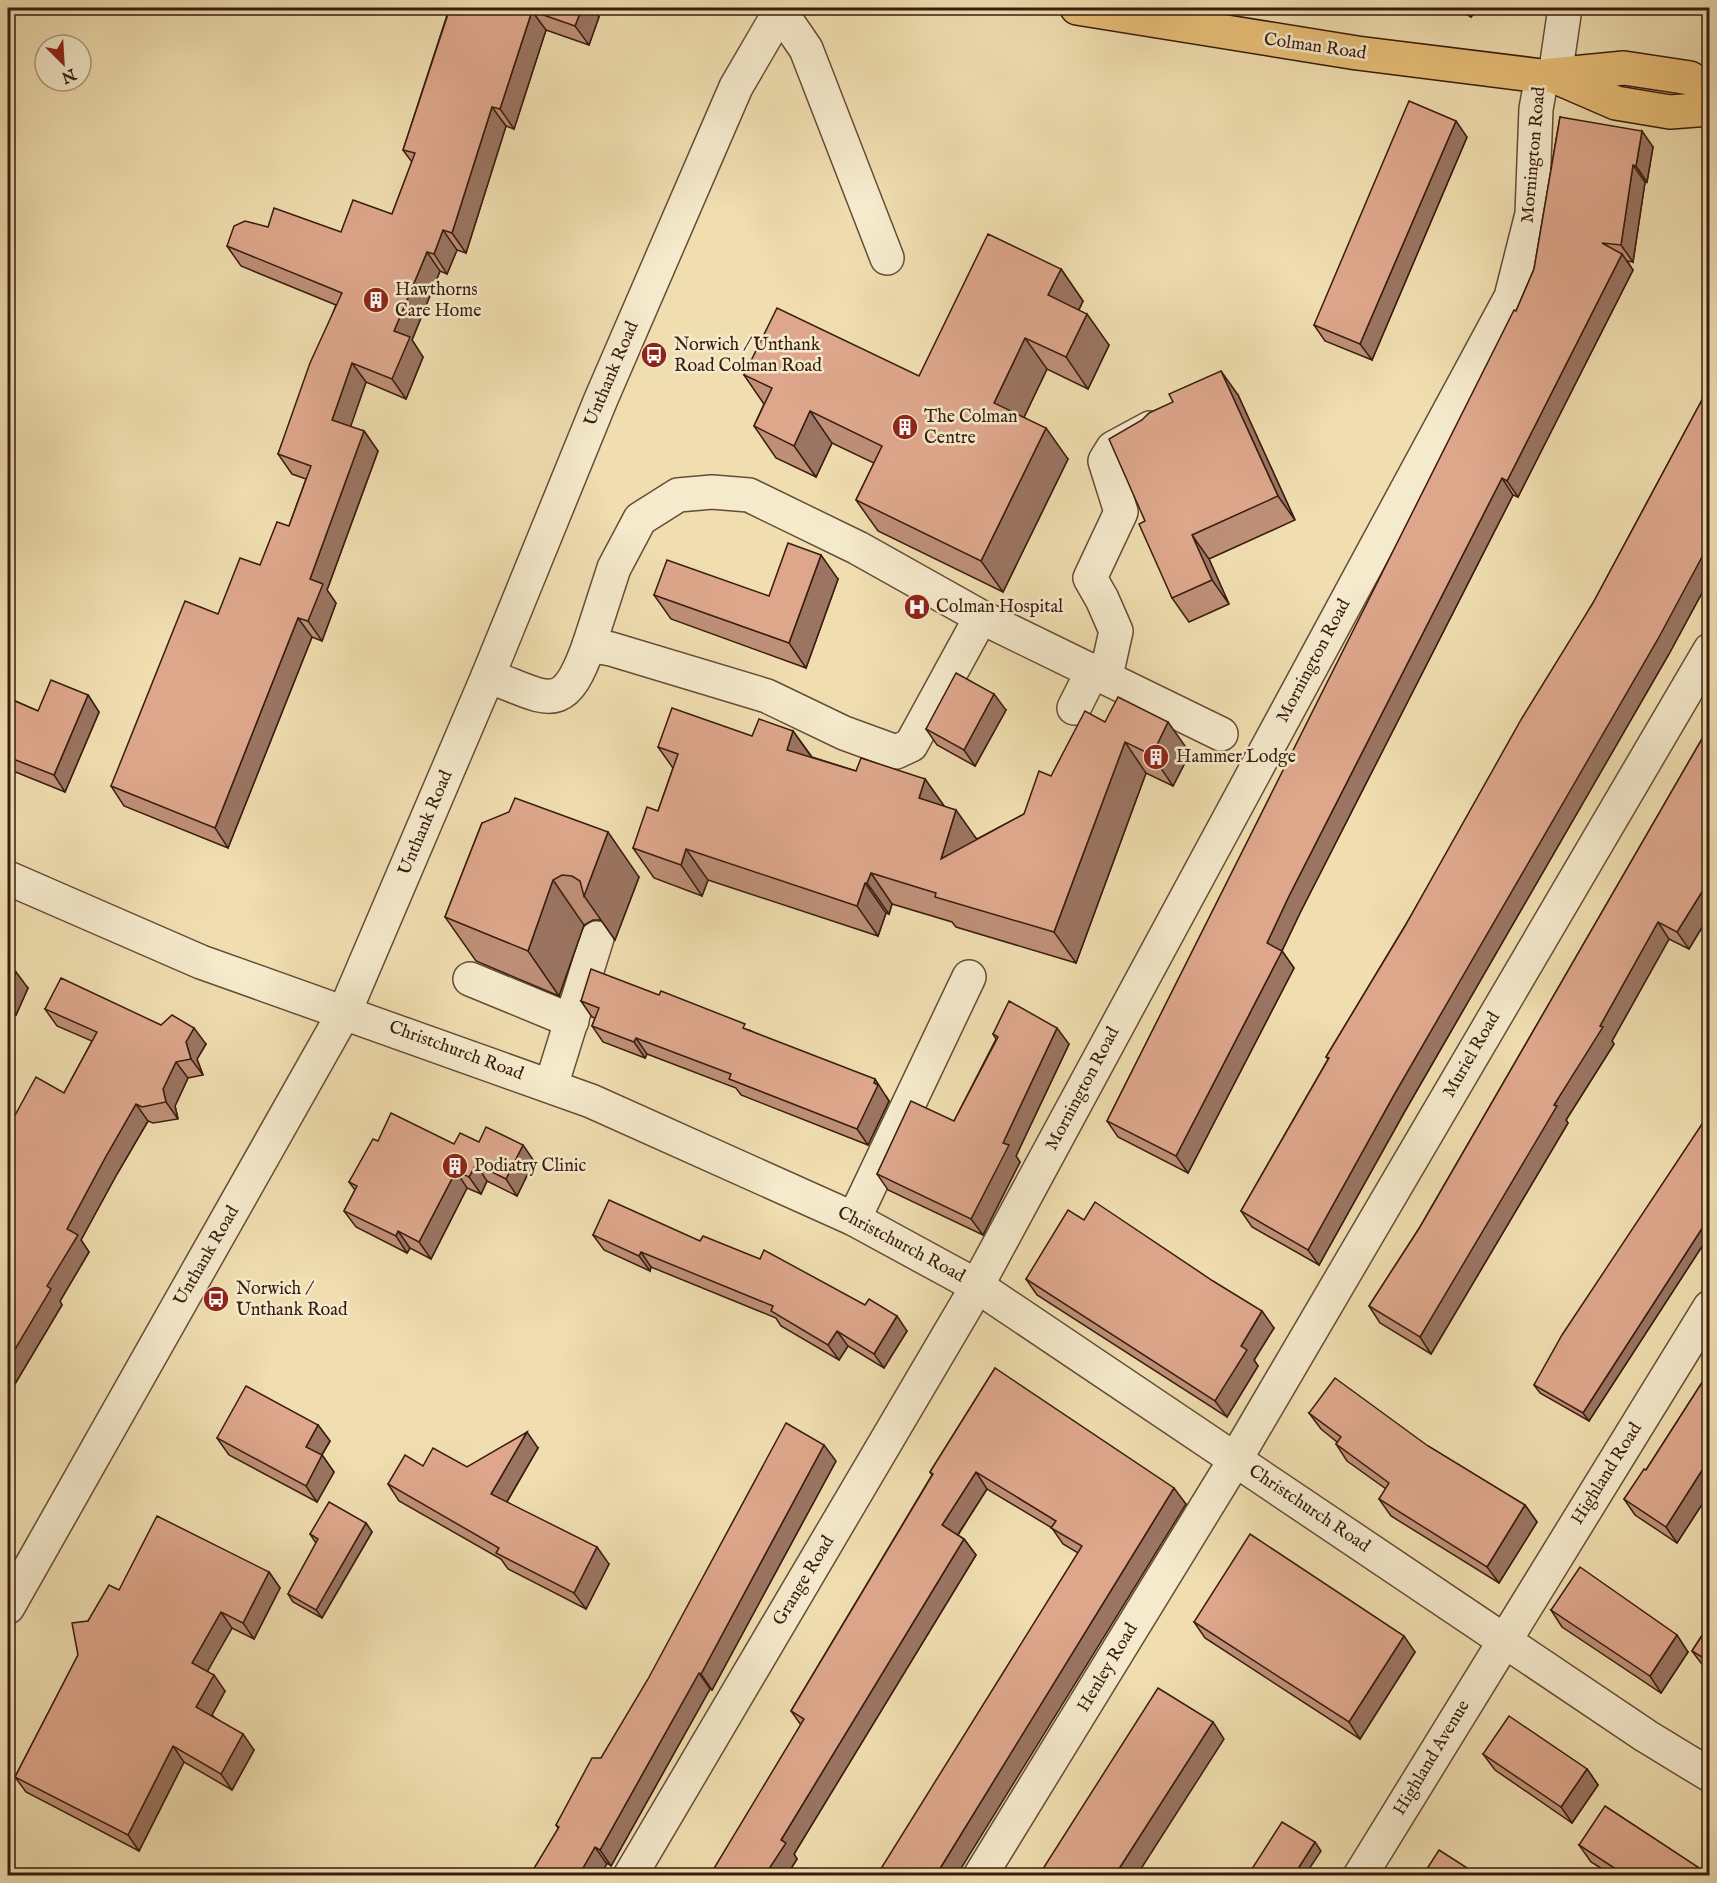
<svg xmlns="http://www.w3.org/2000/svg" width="1717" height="1883" font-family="'IM FELL English',serif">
	<rect width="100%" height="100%" fill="#f0deb0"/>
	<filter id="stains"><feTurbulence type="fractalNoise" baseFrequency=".00333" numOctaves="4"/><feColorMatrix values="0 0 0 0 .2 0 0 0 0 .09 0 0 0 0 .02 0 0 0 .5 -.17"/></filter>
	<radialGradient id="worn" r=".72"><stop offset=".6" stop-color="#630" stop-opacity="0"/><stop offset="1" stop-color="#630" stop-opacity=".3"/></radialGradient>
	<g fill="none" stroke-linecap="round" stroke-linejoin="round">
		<g stroke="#664c37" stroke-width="36">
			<g id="minor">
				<path d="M780,11L806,49L887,258"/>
				<path d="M1555,76L1565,8"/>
				<path d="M589,645L614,568L640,519L678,495L712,492L749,495L858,548L981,617"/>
				<path d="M488,676C548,698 563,718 589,645L611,649L767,696L844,733L896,752L911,745L981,617L1221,734"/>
				<path d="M1106,676L1116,631L1102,599L1090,578L1121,512L1105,461L1113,448L1150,428"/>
				<path d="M1074,708L1093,670"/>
				<path d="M8,878L201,962L591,1101L854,1219L977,1286L1646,1736L1710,1775"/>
				<path d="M470,979L572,1021"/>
				<path d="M551,1086L597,938"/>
				<path d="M854,1219L969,977"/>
				<path d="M8,1607L345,1011L488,676L601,399L736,87L782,8"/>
				<path d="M630,1876L967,1304L1511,297L1532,214L1536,109L1542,76"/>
				<path d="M980,1876L1235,1460L1710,650"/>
				<path d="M1360,1876L1710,1307"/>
			</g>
		</g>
		<g stroke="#381c0f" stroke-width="36">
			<g id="highway">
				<path d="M1077,8L1357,53L1542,76L1624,68L1690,78L1710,91"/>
				<path d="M1556,77L1616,103L1670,112L1710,109"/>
			</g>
		</g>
		<use href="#minor" stroke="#f5eacc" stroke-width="33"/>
		<use href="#highway" stroke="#e8bf78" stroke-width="33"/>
	</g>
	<g fill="#bf9078" stroke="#381c0f" stroke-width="1.5">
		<path d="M446,8H592L599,17L589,45L546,30L514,129L506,126L466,253L457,250L447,274L440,271L412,340L423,357L406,399L366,382L350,427L364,431L378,451L327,590L336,603L322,641L312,637L228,848L124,806L111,786L218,614L260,565L289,526L306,479L292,474L278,454L336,305L241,266L227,246L268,227L341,232L392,214L412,162L403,150L449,9Z"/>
		<path d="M1456,8H1478L1471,17Z"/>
		<path d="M1560,117L1653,147L1647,182H1645L1633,262L1627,261L1633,270L1518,497L1513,495L1300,913L1282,951L1294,968L1188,1173L1118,1137L1107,1121L1516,311L1534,269Z"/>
		<path d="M1467,137L1372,360L1325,341L1314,325Z"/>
		<path d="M1061,269L1083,301L1079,310L1109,345L1088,389L1047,369L1024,417L1068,459L1003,592L878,531L856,500L874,463L832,443L816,477L776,458L754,426L764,404L744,375L919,376Z"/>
		<path d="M1710,385V578L1669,654L1405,1111L1319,1265L1252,1227L1241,1211L1328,1059L1326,1057L1405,926L1593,603Z"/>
		<path d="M1238,395L1295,520L1209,559L1229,604L1189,622L1172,598L1145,521Z"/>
		<path d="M838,579L806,668L671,619L654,595L769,596Z"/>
		<path d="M88,695L99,712L65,792L8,769V698L38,711Z"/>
		<path d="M1006,710L975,766L937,745L926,729Z"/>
		<path d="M1105,722L1190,753L1173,786L1146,773L1076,963L956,927L952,922L892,904L889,914L886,913L878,936L708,880L702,896L654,878L633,848L658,811L673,768L658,747L793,731L812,757L856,771L925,779L944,806L977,839L1024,814L1051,776Z"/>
		<path d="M1710,725V914L1689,949L1669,939L1612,1041L1614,1044L1566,1120L1568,1123L1431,1354L1380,1323L1369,1306L1420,1227Z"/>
		<path d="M482,823L639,877L615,940L601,920H593L584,925L559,996L476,961L445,917Z"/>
		<path d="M8,968L28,988L16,1015L11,1013L8,1021Z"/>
		<path d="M581,1001L749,1030L886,1096L889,1101L868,1145L741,1095L736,1088L647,1054L645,1058L603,1042L592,1026L595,1018L592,1017Z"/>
		<path d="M45,1009L161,1025L206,1044L197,1059L203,1075L188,1078L175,1106L178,1119L153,1123L148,1121L117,1174L81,1240L89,1252L60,1301L62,1305L9,1394L8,1393V1158L10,1154L8,1150V1128L64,1093L92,1041L57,1026Z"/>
		<path d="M993,1034L1069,1044L1016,1156L1020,1162L983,1235L888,1190L877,1174L954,1121L996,1039Z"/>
		<path d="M1710,1112V1234L1589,1421L1540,1393L1534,1385Z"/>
		<path d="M378,1141L454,1144L479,1142L534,1161L517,1196L487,1181L481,1194L467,1188L431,1259L410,1248L407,1253L356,1227L344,1211L355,1190L349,1182Z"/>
		<path d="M1084,1220L1274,1328L1254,1360L1258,1366L1227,1417L1037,1295L1026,1279Z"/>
		<path d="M593,1235L700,1241L907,1331L884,1368L848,1346L839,1360L781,1326L776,1318L651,1267L650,1271L604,1250Z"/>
		<path d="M995,1368L1186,1504L1078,1553L1063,1544L1052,1528L987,1489L958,1535L964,1539L976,1555L794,1854L797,1859L787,1875L801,1725L791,1711L932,1475L930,1472Z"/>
		<path d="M1710,1370V1492L1677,1543L1635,1515L1624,1499L1646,1470Z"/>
		<path d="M1309,1413L1428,1446L1525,1505L1537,1522L1499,1583L1391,1516L1379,1499L1386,1489L1347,1461L1336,1444L1337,1442L1321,1429Z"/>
		<path d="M318,1425L330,1441L322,1455L334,1472L317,1502L229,1455L217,1438Z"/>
		<path d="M538,1448L507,1502L609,1564L586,1609L508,1569L501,1559L399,1501L388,1484L423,1466L467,1467Z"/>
		<path d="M836,1461L712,1690L710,1689L611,1866L558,1828L556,1825L601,1758Z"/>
		<path d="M366,1523L372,1532L322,1618L293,1602L288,1594L316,1543L310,1534Z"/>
		<path d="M269,1572L280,1588L254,1639L232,1628L207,1671L225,1691L212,1715L254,1750L232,1790L184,1762L139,1851L26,1792L15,1777L78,1655L88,1621L119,1590Z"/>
		<path d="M1551,1610L1688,1652L1661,1693L1562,1627Z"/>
		<path d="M1194,1622L1415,1652L1360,1739L1205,1638Z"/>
		<path d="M1710,1623V1671L1704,1667L1692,1651Z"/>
		<path d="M1483,1754L1587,1769L1598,1785L1572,1823L1495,1770Z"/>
		<path d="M1579,1845L1710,1875H1612L1591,1862Z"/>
	</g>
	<g fill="#9b7562" stroke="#381c0f" stroke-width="1.5">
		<path d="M582,8H592L599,17L589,45L575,26Z"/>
		<path d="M1464,8H1478L1471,17Z"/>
		<path d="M532,11L546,30L514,129L500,109Z"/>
		<path d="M492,107L506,126L466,253L452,233Z"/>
		<path d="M1456,121L1467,137L1372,360L1360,344Z"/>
		<path d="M1642,131L1653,147L1647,182L1636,166Z"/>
		<path d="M1633,165L1645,182L1633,262L1621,245Z"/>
		<path d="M443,230L457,250L447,274L434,254Z"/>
		<path d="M427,252L440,271L412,340L423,357L406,399L392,379L394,331Z"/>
		<path d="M1622,254L1633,270L1518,497L1507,481Z"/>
		<path d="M1061,269L1083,301L1070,327L1048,295Z"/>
		<path d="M1087,314L1109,345L1088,389L1066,357Z"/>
		<path d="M1025,338L1047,369L1016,434L994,403Z"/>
		<path d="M352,363L366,382L346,440L332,420Z"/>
		<path d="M1221,371L1238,395L1295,520L1278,496Z"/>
		<path d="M810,411L832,443L816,477L794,446Z"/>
		<path d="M1046,428L1068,459L1003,592L981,561Z"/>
		<path d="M364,431L378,451L327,590L336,603L322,641L308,621L310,579Z"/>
		<path d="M1502,478L1513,495L1300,913L1278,959L1267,943L1289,896Z"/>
		<path d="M1192,535L1209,559L1229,604L1212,580Z"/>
		<path d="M1710,542V578L1669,654L1405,1111L1319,1265L1308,1250L1394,1095Z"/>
		<path d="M821,555L838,579L806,668L789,643Z"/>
		<path d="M298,618L312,637L228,848L215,828Z"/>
		<path d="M994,694L1006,710L975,766L964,750Z"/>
		<path d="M88,695L99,712L65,792L54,775Z"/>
		<path d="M1168,722L1190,753L1173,786L1152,755Z"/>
		<path d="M793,731L815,762L787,750Z"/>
		<path d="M1125,742L1146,773L1076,963L1054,932Z"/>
		<path d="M925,779L947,810L919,798Z"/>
		<path d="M956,810L978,841L941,859Z"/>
		<path d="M608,832L639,877L615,940L584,896Z"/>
		<path d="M686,849L708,880L702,896L681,865Z"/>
		<path d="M871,873L892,904L889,914L867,883Z"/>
		<path d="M1710,879V914L1689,949L1677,932Z"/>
		<path d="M553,880L584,925L559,996L528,951Z"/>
		<path d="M865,883L886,913L878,936L857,906Z"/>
		<path d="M1658,922L1669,939L1612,1041L1614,1044L1566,1120L1568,1123L1431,1354L1420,1337L1600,1026Z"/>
		<path d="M1282,951L1294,968L1188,1173L1176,1156Z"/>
		<path d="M16,972L28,988L16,1015L8,1003V992Z"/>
		<path d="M8,1009L11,1013L8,1021Z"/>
		<path d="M194,1028L206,1044L197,1059L203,1075L191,1059L186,1042Z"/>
		<path d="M1057,1028L1069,1044L1016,1156L1020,1162L983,1235L971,1219L1003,1143Z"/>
		<path d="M636,1038L647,1054L645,1058L634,1042Z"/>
		<path d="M176,1062L188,1078L175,1106L178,1119L166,1102L163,1089Z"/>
		<path d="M875,1079L889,1101L868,1145L857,1129Z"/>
		<path d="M136,1104L148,1121L117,1174L81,1240L89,1252L60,1301L62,1305L9,1394L8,1392V1361L47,1286L67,1229L105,1158Z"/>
		<path d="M523,1145L534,1161L517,1196L506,1179Z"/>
		<path d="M476,1164L487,1181L481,1194L469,1177Z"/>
		<path d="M456,1171L467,1188L431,1259L419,1242Z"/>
		<path d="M1710,1216V1234L1589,1421L1583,1413Z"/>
		<path d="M398,1231L410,1248L407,1253L396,1236Z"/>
		<path d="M641,1252L651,1267L650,1271L639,1256Z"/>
		<path d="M1262,1311L1274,1328L1254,1360L1258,1366L1227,1417L1215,1401L1241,1346Z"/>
		<path d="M897,1316L907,1331L884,1368L874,1354Z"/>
		<path d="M837,1331L848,1346L839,1360L828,1345Z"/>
		<path d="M318,1425L330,1441L317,1463L306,1447Z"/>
		<path d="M527,1432L538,1448L502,1510L491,1494Z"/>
		<path d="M824,1445L836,1461L712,1690L701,1674Z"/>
		<path d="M322,1455L334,1472L317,1502L306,1486Z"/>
		<path d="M1706,1464L1710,1468V1492L1677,1543L1666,1527Z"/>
		<path d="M976,1472L987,1489L953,1542L942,1525Z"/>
		<path d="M1174,1488L1186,1504L957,1875H936Z"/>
		<path d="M1525,1505L1537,1522L1499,1583L1487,1567Z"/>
		<path d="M366,1523L372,1532L322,1618L316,1610Z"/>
		<path d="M964,1539L976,1555L794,1854L797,1859L787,1875H765L781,1840Z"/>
		<path d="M597,1547L609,1564L586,1609L574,1593Z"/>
		<path d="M269,1572L280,1588L254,1639L243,1623Z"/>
		<path d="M221,1612L232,1628L203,1679L192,1663Z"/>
		<path d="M1677,1635L1688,1652L1661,1693L1650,1676Z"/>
		<path d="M1404,1636L1415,1652L1360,1739L1349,1722Z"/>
		<path d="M699,1673L710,1689L611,1866L600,1850Z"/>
		<path d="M214,1675L225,1691L208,1722L196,1707Z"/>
		<path d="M1213,1722L1224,1739L1137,1875H1115Z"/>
		<path d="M243,1734L254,1750L232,1790L221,1774Z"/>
		<path d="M173,1746L184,1762L139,1851L128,1835Z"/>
		<path d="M1587,1769L1598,1785L1572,1823L1561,1807Z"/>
		<path d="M1315,1842L1321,1851L1305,1875H1294Z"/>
		<path d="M595,1847L607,1864L600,1875H579Z"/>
	</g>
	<g fill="#dea78c" stroke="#381c0f" stroke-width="1.5">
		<path d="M450,8H582L575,26L532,11L500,109L492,107L452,233L443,230L434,254L427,252L394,331L410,337L392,379L352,363L332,420L364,431L310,579L323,584L308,621L298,618L215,828L111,786L185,601L218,614L240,558L260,565L277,522L289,526L311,466L278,454L310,363L342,293L227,246L234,226L245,221L268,227L274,208L341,232L353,200L392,214L415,153L403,150Z"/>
		<path d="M1409,101L1456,121L1360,344L1314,325Z"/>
		<path d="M1560,117L1642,131L1636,166L1633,165L1621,245L1602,243L1622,254L1507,481L1502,478L1289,896L1267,943L1282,951L1176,1156L1107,1121L1514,310L1516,311L1534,269Z"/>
		<path d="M1710,163V180L1707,179Z"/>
		<path d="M988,234L1061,269L1048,295L1087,314L1066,357L1025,338L994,403L1046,428L981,561L856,500L882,446L810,411L794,446L754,426L772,388L744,375L777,308L919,376Z"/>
		<path d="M1221,371L1278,496L1192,535L1212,580L1172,598L1139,524L1145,521L1109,439L1142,420L1149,413L1173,402L1169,394Z"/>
		<path d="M1710,385V542L1658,639L1394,1095L1308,1250L1241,1211L1329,1058L1326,1057L1405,926L1522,718L1593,603Z"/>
		<path d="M788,543L821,555L789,643L654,595L667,560L769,596Z"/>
		<path d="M956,673L994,694L964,750L926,729Z"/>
		<path d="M51,680L88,695L54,775L8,757V698L38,711Z"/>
		<path d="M1118,697L1168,722L1152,755L1125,742L1054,932L935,897L936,893L871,873L867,883H865L857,906L686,849L681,865L633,848L647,807L658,811L678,754L658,747L672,708L752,736L759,719L793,731L787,750L856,771L861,758L925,779L919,798L956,810L941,859L1024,814L1039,771L1051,776L1085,711L1105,722Z"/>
		<path d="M1710,725V879L1677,932L1658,922L1600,1026L1603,1027L1554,1105L1557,1106L1420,1337L1369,1306L1420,1227Z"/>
		<path d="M515,798L608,832L584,896L580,881L572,876L562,875L553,880L528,951L445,917L482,823L509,812Z"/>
		<path d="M8,968L16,972L8,992Z"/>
		<path d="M591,969L659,995L661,991L745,1024L743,1028L875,1079L874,1083L878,1085L857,1129L729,1079L731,1074L636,1038L634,1042L592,1026L599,1008L581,1001Z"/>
		<path d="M61,978L161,1025L172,1015L194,1028L186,1042L191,1059L176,1062L163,1089L166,1102L142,1107L136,1104L105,1158L67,1229L78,1235L47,1286L51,1289L8,1361V1247L11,1242L8,1240V1158L14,1148L8,1144V1128L36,1077L64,1093L97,1032L45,1009Z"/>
		<path d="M1009,1001L1057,1028L1003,1143L1009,1145L971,1219L877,1174L911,1101L954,1121L998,1037L993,1034Z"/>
		<path d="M1710,1112V1216L1583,1413L1534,1385L1562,1335Z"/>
		<path d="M391,1113L454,1144L460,1133L479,1142L486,1127L523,1145L506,1179L476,1164L469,1177L456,1171L419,1242L398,1231L396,1236L344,1211L357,1186L349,1182L373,1139L378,1141Z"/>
		<path d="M609,1200L700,1241L703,1236L760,1259L764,1250L865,1305L869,1299L897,1316L874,1354L837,1331L828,1345L771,1311L773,1306L641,1252L639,1256L593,1235Z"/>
		<path d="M1095,1202L1213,1281L1262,1311L1241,1346L1247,1350L1215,1401L1026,1279L1068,1210L1084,1220Z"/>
		<path d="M995,1368L1174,1488L936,1875H877L1082,1546L1051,1528L1056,1521L976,1472L942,1525L964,1539L781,1840L786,1843L765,1875H710L804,1719L791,1711L933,1474L930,1472Z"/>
		<path d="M1710,1370V1466L1706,1464L1666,1527L1624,1499L1644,1469L1646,1470Z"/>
		<path d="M1335,1378L1428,1446L1525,1505L1487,1567L1379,1499L1389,1483L1336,1444L1341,1437L1309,1413Z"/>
		<path d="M246,1386L318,1425L306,1447L322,1455L306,1486L217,1438Z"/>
		<path d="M786,1423L824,1445L701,1674L699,1673L600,1850L595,1847L579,1875H530L559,1827L556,1825L592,1758H601L648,1679Z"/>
		<path d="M527,1432L491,1494L597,1547L574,1593L496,1553L499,1548L388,1484L405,1455L423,1466L433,1448L467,1467Z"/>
		<path d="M329,1502L366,1523L316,1610L288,1594L318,1539L310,1534Z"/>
		<path d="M157,1516L269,1572L243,1623L221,1612L192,1663L214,1675L196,1707L243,1734L221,1774L173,1746L128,1835L15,1777L78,1655L72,1623L88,1621L109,1585L119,1590Z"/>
		<path d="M1250,1534L1404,1636L1349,1722L1194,1622Z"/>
		<path d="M1580,1567L1677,1635L1650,1676L1551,1610Z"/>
		<path d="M1710,1623V1662L1692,1651Z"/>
		<path d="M1158,1688L1213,1722L1115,1875H1039Z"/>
		<path d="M1509,1716L1587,1769L1561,1807L1483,1754Z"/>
		<path d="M1605,1806L1710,1875H1625L1579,1845Z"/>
		<path d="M1282,1822L1315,1842L1294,1875H1248Z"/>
		<path d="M1439,1850L1475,1873L1474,1875H1423Z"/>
		<path d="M8,1864L26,1875H8Z"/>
	</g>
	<defs>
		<g id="building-disc" transform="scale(1.35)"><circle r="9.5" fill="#8f2418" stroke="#f5eacc"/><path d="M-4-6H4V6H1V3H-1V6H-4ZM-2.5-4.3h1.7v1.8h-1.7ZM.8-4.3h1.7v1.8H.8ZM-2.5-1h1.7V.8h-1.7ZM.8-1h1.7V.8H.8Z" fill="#fff"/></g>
		<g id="bus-disc" transform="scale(1.35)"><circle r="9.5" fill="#8f2418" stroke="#f5eacc"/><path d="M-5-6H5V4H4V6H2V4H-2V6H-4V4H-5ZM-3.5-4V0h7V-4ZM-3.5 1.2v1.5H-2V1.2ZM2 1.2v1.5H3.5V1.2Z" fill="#fff"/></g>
		<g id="hospital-disc" transform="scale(1.35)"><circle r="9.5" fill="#8f2418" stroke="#f5eacc"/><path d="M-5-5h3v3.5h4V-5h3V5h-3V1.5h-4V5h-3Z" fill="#fff"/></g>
	</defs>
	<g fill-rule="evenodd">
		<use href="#building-disc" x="376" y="300"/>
		<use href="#bus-disc" x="654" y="355"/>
		<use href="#building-disc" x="905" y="427"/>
		<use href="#hospital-disc" x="917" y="607"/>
		<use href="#building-disc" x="1156" y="757"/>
		<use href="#building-disc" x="455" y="1166"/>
		<use href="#bus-disc" x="216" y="1299"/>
	</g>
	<g text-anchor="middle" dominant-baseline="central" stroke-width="5" stroke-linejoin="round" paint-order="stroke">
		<g font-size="18" fill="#381c0f" stroke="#f5eacc">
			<text transform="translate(1315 47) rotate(8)">Colman Road</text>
			<text transform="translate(1534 155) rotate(-85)">Mornington Road</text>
			<text transform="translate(612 374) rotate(-67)">Unthank Road</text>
			<text transform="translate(1314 661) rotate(-62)">Mornington Road</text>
			<text transform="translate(426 823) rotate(-67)">Unthank Road</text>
			<text transform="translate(456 1051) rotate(20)">Christchurch Road</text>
			<text transform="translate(1472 1055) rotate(-60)">Muriel Road</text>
			<text transform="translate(1083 1089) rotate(-62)">Mornington Road</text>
			<text transform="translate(901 1245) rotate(28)">Christchurch Road</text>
			<text transform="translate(207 1256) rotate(-60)">Unthank Road</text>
			<text transform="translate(1607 1474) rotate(-58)">Highland Road</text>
			<text transform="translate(1309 1509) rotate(34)">Christchurch Road</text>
			<text transform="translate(804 1581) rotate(-59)">Grange Road</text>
			<text transform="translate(1108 1668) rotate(-59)">Henley Road</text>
			<text transform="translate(1432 1758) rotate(-59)">Highland Avenue</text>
		</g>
		<g font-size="18" fill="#381c0f" stroke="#f5eacc" text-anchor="start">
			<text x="395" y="290">Hawthorns<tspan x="395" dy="21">Care Home</tspan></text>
			<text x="674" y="345">Norwich / Unthank<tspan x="674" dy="21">Road Colman Road</tspan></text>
			<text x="924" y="417">The Colman<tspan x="924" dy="21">Centre</tspan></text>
			<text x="936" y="607">Colman Hospital</text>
			<text x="1176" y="757">Hammer Lodge</text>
			<text x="474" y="1166">Podiatry Clinic</text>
			<text x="236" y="1289">Norwich /<tspan x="236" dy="21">Unthank Road</tspan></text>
		</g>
	</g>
	<rect width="1717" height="1883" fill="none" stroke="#f0deb0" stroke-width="30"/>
	<rect x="9" y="9" width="1699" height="1865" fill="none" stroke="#381c0f" stroke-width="3"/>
	<rect x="15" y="15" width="1687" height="1853" fill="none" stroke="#381c0f" stroke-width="1.5"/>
	<g transform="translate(63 63) rotate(156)"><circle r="28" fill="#f5eacc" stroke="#a99880" stroke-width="1.5"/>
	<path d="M0-4.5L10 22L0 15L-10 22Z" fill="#8f2418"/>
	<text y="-9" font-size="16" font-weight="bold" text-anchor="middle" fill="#381c0f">N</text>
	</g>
	<rect width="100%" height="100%" filter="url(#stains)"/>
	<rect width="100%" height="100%" fill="url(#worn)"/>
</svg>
